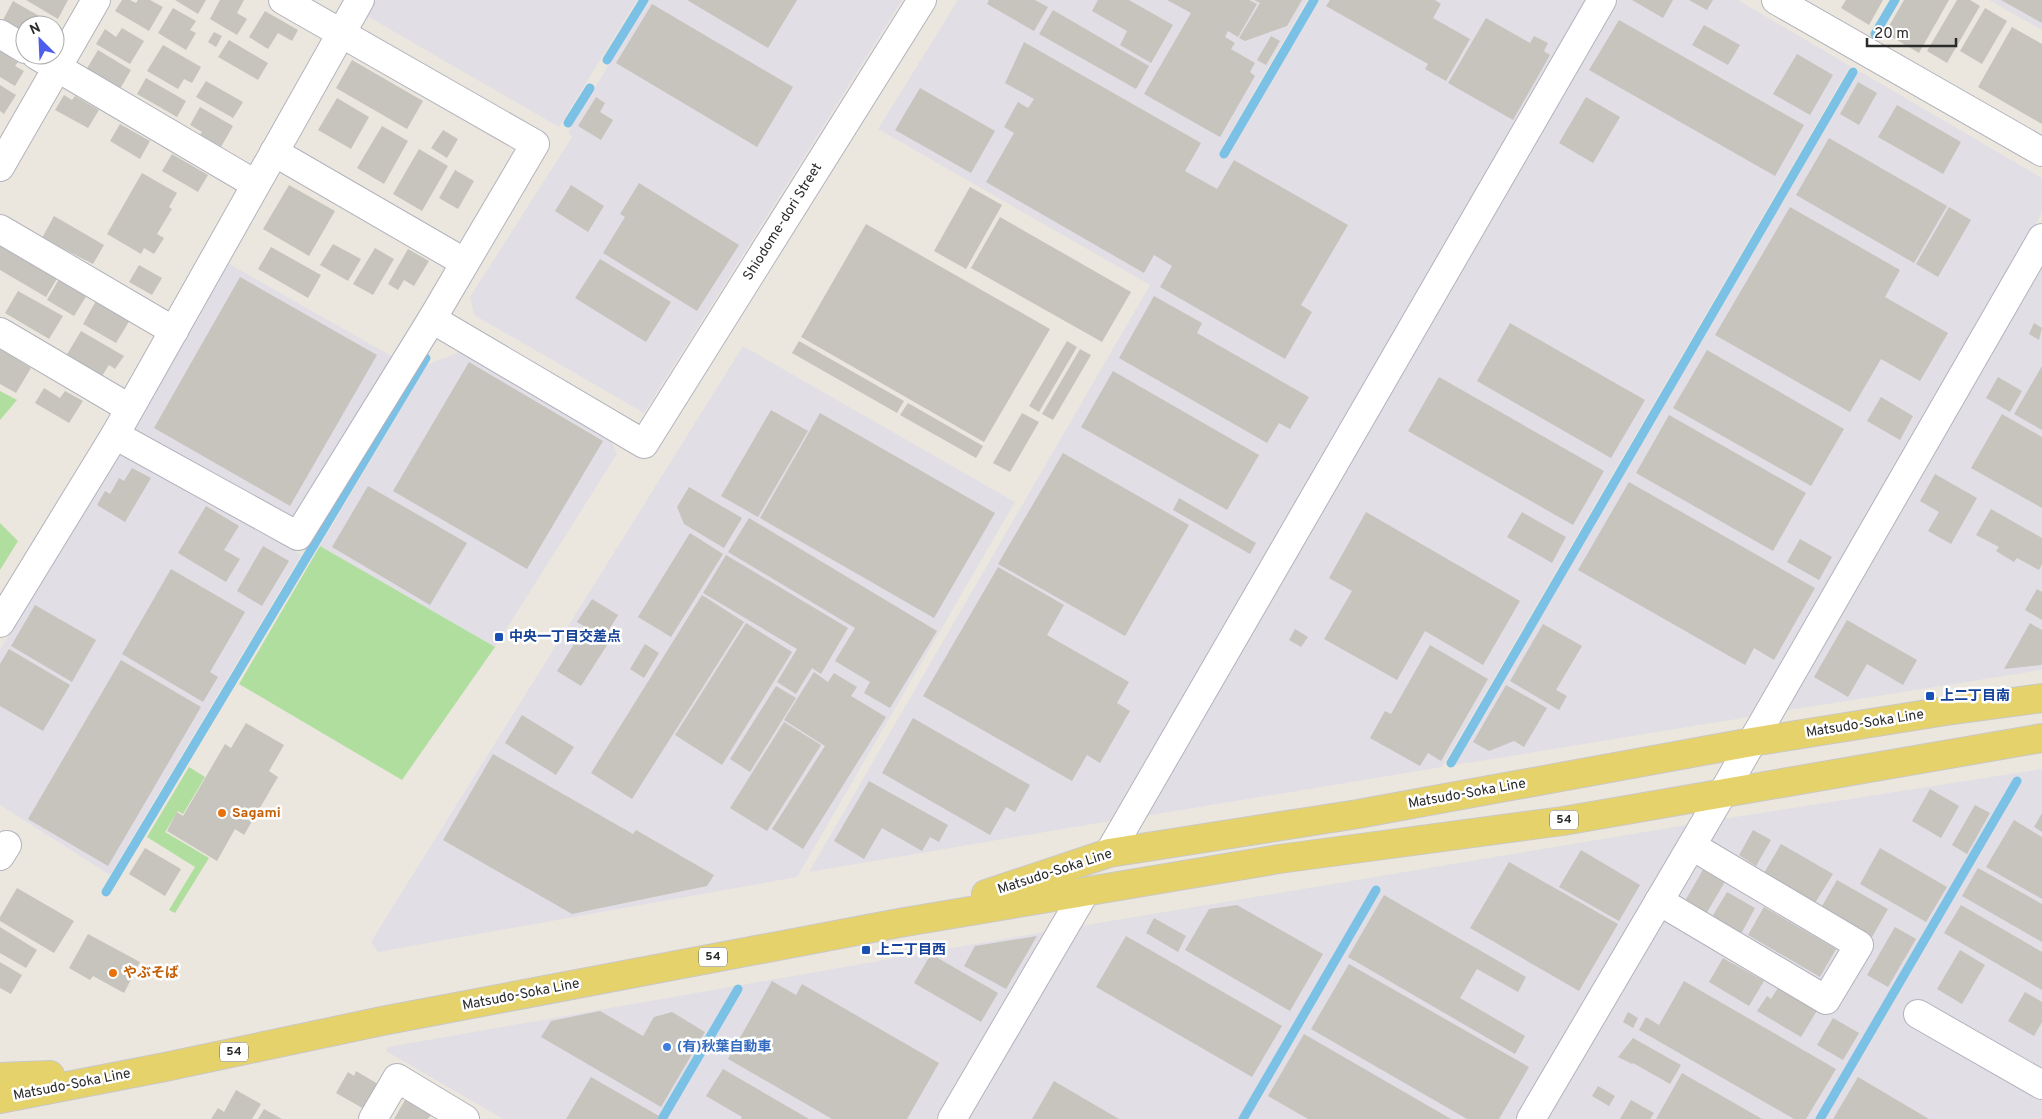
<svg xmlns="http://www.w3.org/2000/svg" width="2042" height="1119" font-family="Overpass,'Noto Sans JP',sans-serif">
	<rect width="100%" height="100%" fill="#ece7de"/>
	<g fill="#e1dee5">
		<path d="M376,0H637L559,127L367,16Z"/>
		<path d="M648,0H902L644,413L474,315L470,297L572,137L568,132Z"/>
		<path d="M958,0H1307L1224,144L1230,148L1316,0H1588L1110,821L809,872L1150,285L878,129Z"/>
		<path d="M1619,0H1738L1850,66L1442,767L1145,816Z"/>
		<path d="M1989,0H2042V30Z"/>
		<path d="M1859,71L2042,178V213L1749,717L1455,765Z"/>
		<path d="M226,262L393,357L293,520L132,431Z"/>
		<path d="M2042,265V670L1783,711Z"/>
		<path d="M743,346L1015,502L797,877L378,952L371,942L385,919Z"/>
		<path d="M462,351L610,437L617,454L495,647L320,546L427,365Z"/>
		<path d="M119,449L301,555L110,875L0,805V650Z"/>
		<path d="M2042,769V1119H1546L1722,819Z"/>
		<path d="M1687,825L1515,1119H967L1080,926Z"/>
		<path d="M1044,932L935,1119H503L386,1051L388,1047Z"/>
	</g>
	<g fill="#b0de9f">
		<path d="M0,391L17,400L0,420Z"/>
		<path d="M0,523L18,541L0,570Z"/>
		<path d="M320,546L495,647L402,780L239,684Z"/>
		<path d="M189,767L205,777L183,814L178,811L165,832L209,858L175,913L169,910L195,867L147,837Z"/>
	</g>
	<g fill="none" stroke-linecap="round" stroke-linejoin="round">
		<g stroke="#7ac1e5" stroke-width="9">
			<path d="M1875,34L1895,0"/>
			<path d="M607,60L644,0"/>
			<path d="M568,123L590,88"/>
			<path d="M1224,154L1314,0"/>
			<path d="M1451,763L1853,72"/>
			<path d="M106,892L426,358"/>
			<path d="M662,1119L738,989"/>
			<path d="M1243,1119L1376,890"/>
			<path d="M1820,1119L2017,781"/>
		</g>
	</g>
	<g fill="#c7c4be">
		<path d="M26,0H68L58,19Z"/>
		<path d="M122,0H130L136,3L138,0H150L163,7L149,31L115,11Z"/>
		<path d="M175,0H206L198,14Z"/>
		<path d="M220,0H244L237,13L247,19L237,35L210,19Z"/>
		<path d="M687,0H797L768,48Z"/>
		<path d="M989,0H1035L1048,7L1034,31L987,4Z"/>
		<path d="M1098,0H1129L1173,25L1151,63L1120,45L1127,31L1092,11Z"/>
		<path d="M1167,0H1249L1257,4L1238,37L1228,31L1225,37L1235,43L1231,49L1255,63L1250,72L1255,76L1220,137L1144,94L1191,13Z"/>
		<path d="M1254,0H1302L1287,26L1245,41L1239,38L1260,3Z"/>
		<path d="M1330,0H1435L1441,4L1433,18L1470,39L1446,81L1425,69L1428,64L1326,6Z"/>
		<path d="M1632,0H1673L1663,18Z"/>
		<path d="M1689,0H1713L1707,10Z"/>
		<path d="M1846,0H1883L1869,25L1841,8Z"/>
		<path d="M1904,0H1949L1919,53L1885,33Z"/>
		<path d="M1957,0H1970L1980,6L1947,63L1927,51Z"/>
		<path d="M2001,0H2042V23Z"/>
		<path d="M13,1L55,25H25V33L3,20Z"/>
		<path d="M652,4L793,87L757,147L616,63Z"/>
		<path d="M173,8L196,21L190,30L196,33L186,50L158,33Z"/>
		<path d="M1985,8L2007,21L1982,64L1960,51Z"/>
		<path d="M1053,10L1149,66L1136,89L1039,34Z"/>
		<path d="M265,11L298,30L292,41L278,33L268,49L249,37Z"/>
		<path d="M1486,18L1530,43L1534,36L1548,43L1544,51L1550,55L1513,120L1448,83Z"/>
		<path d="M1619,20L1804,125L1775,176L1589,70Z"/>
		<path d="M1704,25L1740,45L1728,65L1692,45Z"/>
		<path d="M2012,27L2042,44V124L1978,87Z"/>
		<path d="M122,28L144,41L130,64L96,44L105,29L116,37Z"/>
		<path d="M214,32L222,36L216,47L208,42Z"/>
		<path d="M1271,36L1280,41L1266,65L1257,60Z"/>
		<path d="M229,40L268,63L258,80L218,57Z"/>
		<path d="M1024,42L1201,143L1185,171L1217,189L1234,160L1348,225L1301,305L1312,312L1285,359L1160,287L1172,266L1154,255L1144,273L986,182L1014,133L1004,127L1018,102L1028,108L1034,99L1005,83Z"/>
		<path d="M163,45L201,67L192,83L184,79L178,89L147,71Z"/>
		<path d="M0,50L19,61L15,66L24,71L15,86L0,77Z"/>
		<path d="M98,50L131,70L120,89L86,70Z"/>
		<path d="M1797,54L1833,75L1810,115L1773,94Z"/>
		<path d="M352,60L423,101L407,129L336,88Z"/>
		<path d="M146,78L186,101L177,117L137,94Z"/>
		<path d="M206,81L243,102L233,118L196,97Z"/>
		<path d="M1858,82L1877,93L1859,125L1840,114Z"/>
		<path d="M0,85L16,95L4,114L0,111Z"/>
		<path d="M920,88L995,131L971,173L895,130Z"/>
		<path d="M64,95L72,100L75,96L99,110L88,128L55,110Z"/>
		<path d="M596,97L605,103L600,112L613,120L601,140L578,126Z"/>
		<path d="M1586,97L1620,117L1593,163L1559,143Z"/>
		<path d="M337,98L369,117L351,149L318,130Z"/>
		<path d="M1897,105L1961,142L1943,174L1878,137Z"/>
		<path d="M200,107L233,126L221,147L200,135L202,132L190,125Z"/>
		<path d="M120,124L150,141L140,159L110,141Z"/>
		<path d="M382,126L408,141L384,184L357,168Z"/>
		<path d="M443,130L458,139L447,158L431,148Z"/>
		<path d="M1829,138L1947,206L1914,263L1796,195Z"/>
		<path d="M419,149L448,166L422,211L393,194Z"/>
		<path d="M172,154L208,175L198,192L162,171Z"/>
		<path d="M455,170L474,181L458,209L439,198Z"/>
		<path d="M142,173L177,193L169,207L172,209L157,234L164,238L154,254L144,248L141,254L107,234Z"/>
		<path d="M639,183L739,245L697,311L603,253L625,217L620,214Z"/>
		<path d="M289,185L335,211L309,256L263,229Z"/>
		<path d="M571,185L604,206L588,232L555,211Z"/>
		<path d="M970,187L1002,205L966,269L934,251Z"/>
		<path d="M1790,207L1900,270L1885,297L1948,333L1920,381L1881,359L1850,412L1715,335Z"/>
		<path d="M1949,207L1971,220L1938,277L1916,264Z"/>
		<path d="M54,216L104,245L93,264L42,238Z"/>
		<path d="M1000,217L1131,292L1102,342L971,268Z"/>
		<path d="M866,224L1050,329L984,442L801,337Z"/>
		<path d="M0,244L58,277L46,297L0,270Z"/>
		<path d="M333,244L361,259L348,281L320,265Z"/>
		<path d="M271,247L321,275L308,298L258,269Z"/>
		<path d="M375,248L394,259L373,295L353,284Z"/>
		<path d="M408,249L429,261L414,286L404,280L398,290L388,284Z"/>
		<path d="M600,259L671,302L646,342L575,298Z"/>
		<path d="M139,265L162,278L152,295L129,282Z"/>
		<path d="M240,277L377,355L290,506L154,428Z"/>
		<path d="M59,279L87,295L74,316L47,300Z"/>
		<path d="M18,291L63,316L49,339L5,313Z"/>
		<path d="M1154,296L1202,323L1197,333L1309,397L1290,429L1279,423L1267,443L1119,358Z"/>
		<path d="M96,301L130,320L116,343L83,324Z"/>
		<path d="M1510,323L1645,400L1611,458L1477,381Z"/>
		<path d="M2034,323L2042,328L2039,340L2029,334Z"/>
		<path d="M81,331L124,356L115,369L109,365L102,376L66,356Z"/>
		<path d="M799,341L904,401L897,413L792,353Z"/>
		<path d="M1067,341L1077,347L1039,412L1029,406Z"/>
		<path d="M0,349L31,368L16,393L0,384Z"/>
		<path d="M1080,349L1091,355L1053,420L1042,414Z"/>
		<path d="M1707,350L1844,429L1811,486L1673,408Z"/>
		<path d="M469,362L603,441L527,569L393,491Z"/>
		<path d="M2042,366V430L2014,414Z"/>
		<path d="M1113,371L1259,455L1227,510L1081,427Z"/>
		<path d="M1439,377L1604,471L1573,525L1408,431Z"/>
		<path d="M1998,377L2022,391L2010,412L1986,398Z"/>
		<path d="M44,388L60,398L65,391L83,401L69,423L35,403Z"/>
		<path d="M1881,397L1913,416L1900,440L1867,421Z"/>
		<path d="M908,403L983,446L976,458L900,415Z"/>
		<path d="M771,410L808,431L758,517L721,496Z"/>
		<path d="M820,413L995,513L934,618L760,518Z"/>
		<path d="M1022,413L1039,422L1010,472L993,463Z"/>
		<path d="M2002,414L2042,437V508L1971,468Z"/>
		<path d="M1669,415L1806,493L1773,551L1636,473Z"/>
		<path d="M1063,453L1189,525L1125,636L998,564Z"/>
		<path d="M132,468L151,478L125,522L97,505L105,491L110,494L119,478L124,481Z"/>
		<path d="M1935,474L1977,498L1951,544L1928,531L1939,512L1920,501Z"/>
		<path d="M1629,482L1815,588L1774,660L1754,648L1745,665L1578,570Z"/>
		<path d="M368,486L467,543L430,605L332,547Z"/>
		<path d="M689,487L742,518L724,548L684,524L677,507Z"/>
		<path d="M1179,498L1256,543L1250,554L1173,510Z"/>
		<path d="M206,506L239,526L224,550L240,559L226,582L178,553Z"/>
		<path d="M1991,509L2042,538V564L2039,570L2017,558L2014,562L1996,551L1999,547L1976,535Z"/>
		<path d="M1366,512L1520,601L1483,665L1425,631L1397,680L1324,639L1352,591L1329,578Z"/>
		<path d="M1522,512L1566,537L1552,563L1507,537Z"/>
		<path d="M749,518L937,631L890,708L864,693L870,682L835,661L855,628L728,552Z"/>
		<path d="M690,533L723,554L671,637L638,617Z"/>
		<path d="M1800,539L1832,557L1819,580L1787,562Z"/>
		<path d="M263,546L289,561L262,606L237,591Z"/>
		<path d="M726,555L848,628L821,674L812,668L796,694L777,682L797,649L703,593Z"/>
		<path d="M998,567L1064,605L1047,635L1129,682L1117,703L1130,711L1100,763L1087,755L1072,781L923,696Z"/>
		<path d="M171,569L245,612L210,672L218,677L203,702L122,654Z"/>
		<path d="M2037,589L2042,592V620L2025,610Z"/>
		<path d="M702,595L744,622L632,799L591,773Z"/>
		<path d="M592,599L618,615L604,638L577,622Z"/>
		<path d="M35,605L96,640L72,682L11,646Z"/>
		<path d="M1847,620L1917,660L1903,685L1867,664L1848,697L1814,677Z"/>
		<path d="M746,623L792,652L722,765L675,735Z"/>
		<path d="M2030,623L2042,630V663L2041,665L2004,669Z"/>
		<path d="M1543,624L1582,646L1556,690L1567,696L1559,710L1510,681Z"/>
		<path d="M1295,629L1308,637L1301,647L1289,640Z"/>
		<path d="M583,630L607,645L581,686L557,671Z"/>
		<path d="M645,644L659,653L644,678L630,669Z"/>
		<path d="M1430,645L1488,679L1441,761L1428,753L1420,766L1370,738L1385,711L1391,714Z"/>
		<path d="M9,649L70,685L43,731L0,706V664Z"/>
		<path d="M121,660L201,707L108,866L28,819Z"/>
		<path d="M814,672L828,682L834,673L857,687L851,696L886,717L803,849L772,829L825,746L784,720Z"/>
		<path d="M1506,685L1547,708L1524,747L1514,741L1489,751L1473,742Z"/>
		<path d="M776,686L796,698L750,772L730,759Z"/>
		<path d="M522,715L574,747L556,775L505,743Z"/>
		<path d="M913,718L1030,785L1015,812L1006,807L990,835L882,773Z"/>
		<path d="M784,722L821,745L767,831L730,808Z"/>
		<path d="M246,723L284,745L269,771L278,777L244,835L235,829L217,861L167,831L177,812L183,816L225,744L231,748Z"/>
		<path d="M493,754L633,834L636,830L714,875L707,886L572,914L443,840Z"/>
		<path d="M869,781L948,825L939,842L930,837L922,851L882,828L864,859L834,841Z"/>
		<path d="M1930,789L1959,806L1941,838L1912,821Z"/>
		<path d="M1975,805L1990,813L1967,854L1952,845Z"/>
		<path d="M2042,813V832L2034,827Z"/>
		<path d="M2014,820L2042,837V899L1986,867Z"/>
		<path d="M1753,830L1771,840L1756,866L1739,855Z"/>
		<path d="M1781,844L1833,874L1815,903L1764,873Z"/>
		<path d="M145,848L181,869L165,896L129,874Z"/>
		<path d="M1880,848L1947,887L1926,922L1860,884Z"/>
		<path d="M1581,850L1640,885L1619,921L1559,887Z"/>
		<path d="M1509,862L1618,924L1579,991L1470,928Z"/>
		<path d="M1704,868L1726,880L1706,914L1685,901Z"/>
		<path d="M1978,868L2042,904V942L1962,896Z"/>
		<path d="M1837,880L1888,909L1872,937L1821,908Z"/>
		<path d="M17,888L74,921L54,953L0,921V917Z"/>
		<path d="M1727,892L1755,908L1741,934L1712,917Z"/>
		<path d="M1384,895L1526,977L1518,992L1477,969L1460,998L1525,1036L1515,1054L1348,957Z"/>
		<path d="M1237,905L1323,954L1290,1011L1185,950L1209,909Z"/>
		<path d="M1961,905L2042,952V990L1944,933Z"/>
		<path d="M1764,907L1836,949L1820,977L1748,935Z"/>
		<path d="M1154,918L1186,936L1178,952L1146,933Z"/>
		<path d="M0,927L37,950L26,968L0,953Z"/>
		<path d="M1895,927L1916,939L1888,987L1867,975Z"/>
		<path d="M88,934L140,962L124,993L93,976L90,980L69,968Z"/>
		<path d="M1037,936L1006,989L964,966L975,946Z"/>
		<path d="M1126,936L1282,1026L1252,1077L1096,987Z"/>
		<path d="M1960,950L1985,965L1962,1004L1937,989Z"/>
		<path d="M931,954L998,993L981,1022L914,983Z"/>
		<path d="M1723,958L1764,981L1749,1006L1709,982Z"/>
		<path d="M0,962L22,975L11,994L0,988Z"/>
		<path d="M1349,964L1529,1067L1499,1119H1467L1311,1029Z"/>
		<path d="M772,981L796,995L802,984L939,1063L907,1119H832L728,1059Z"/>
		<path d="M1684,981L1836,1069L1806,1119H1794L1639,1030L1646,1017L1659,1025Z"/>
		<path d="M1779,986L1818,1009L1801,1037L1757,1011L1767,996L1771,999Z"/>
		<path d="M2025,992L2042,1002V1022L2034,1036L2008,1021Z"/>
		<path d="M600,1011L643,1036L654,1017L672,1012L705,1032L661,1107L541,1037L551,1021Z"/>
		<path d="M1628,1012L1638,1018L1633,1028L1623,1022Z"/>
		<path d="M1833,1018L1859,1033L1843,1060L1817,1045Z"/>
		<path d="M1304,1034L1451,1119H1308L1268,1096Z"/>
		<path d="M1633,1038L1681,1065L1670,1084L1633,1063L1632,1064L1618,1057Z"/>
		<path d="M723,1069L809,1119H741L742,1117L706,1096Z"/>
		<path d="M356,1071L378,1084L364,1109L336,1093L348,1072L354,1076Z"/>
		<path d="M1682,1073L1762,1119H1656Z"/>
		<path d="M591,1077L659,1116L657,1119H566Z"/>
		<path d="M1858,1077L1929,1119H1833Z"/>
		<path d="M1054,1081L1119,1119H1032Z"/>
		<path d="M1598,1086L1615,1096L1609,1106L1592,1096Z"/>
		<path d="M236,1090L261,1104L252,1119H211L218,1108L224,1112Z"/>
		<path d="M405,1100L431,1115L428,1119H394Z"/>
		<path d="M1631,1100L1654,1113L1650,1119H1620Z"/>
		<path d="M264,1109L282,1119H258Z"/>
	</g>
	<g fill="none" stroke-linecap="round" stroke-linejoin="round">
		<g stroke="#b2b3bd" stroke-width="30">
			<g id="minor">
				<path d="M1776,0L2042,152"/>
				<path d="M0,34L25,49"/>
				<path d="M36,55L255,184"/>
				<path d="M274,152L464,262"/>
				<path d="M0,167L96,0"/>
				<path d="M0,229L174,331"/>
				<path d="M432,319L644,444L922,0"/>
				<path d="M0,332L129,408"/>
				<path d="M115,435L298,536L432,319L535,144L283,0"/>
				<path d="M0,623L115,435L360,0"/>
				<path d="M1109,853L1602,0"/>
				<path d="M0,856L7,845"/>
				<path d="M1659,901L1826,1000L1859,945L1692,846"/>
				<path d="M1918,1014L2042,1085"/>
				<path d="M373,1119L397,1078L465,1119"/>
				<path d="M952,1119L1085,892"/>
				<path d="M1531,1119L1722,794L2042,238"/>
			</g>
		</g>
		<g stroke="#c8c8c8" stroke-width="30">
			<g id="major">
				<path d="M986,894L1109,853L1358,814L1752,742L1946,711L2042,698"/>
				<path d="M0,1077L50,1075"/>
				<path d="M0,1099L165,1067L382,1021L899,923L1279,859L1563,821L2042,738"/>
			</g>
		</g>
		<use href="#minor" stroke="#fff" stroke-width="28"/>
		<use href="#major" stroke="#e6d26a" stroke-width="28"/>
	</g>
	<g fill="#1a4fb4" stroke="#fff" stroke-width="2">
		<rect x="494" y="632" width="10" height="10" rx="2.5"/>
		<rect x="1925" y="691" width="10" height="10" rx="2.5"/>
		<rect x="861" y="945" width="10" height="10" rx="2.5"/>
	</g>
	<g fill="#e8710a" stroke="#fff" stroke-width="2">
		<circle cx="222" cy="813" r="5"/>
		<circle cx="113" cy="973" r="5"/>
	</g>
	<circle fill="#3f7fe0" stroke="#fff" stroke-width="2" cx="667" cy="1047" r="5"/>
	<g text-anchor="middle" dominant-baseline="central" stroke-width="5" stroke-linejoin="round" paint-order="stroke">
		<g fill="#fff" stroke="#6b6b6b" stroke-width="1">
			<rect x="1550" y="810.5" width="28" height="19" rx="4"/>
			<rect x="699" y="947.5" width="28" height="19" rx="4"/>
			<rect x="220" y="1042.5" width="28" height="19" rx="4"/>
		</g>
		<g font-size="12" font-weight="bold" fill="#2b2b2b">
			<text x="1564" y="820">54</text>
			<text x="713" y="957">54</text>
			<text x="234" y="1052">54</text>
		</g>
		<g font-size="14" fill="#2b2b2b" stroke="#fff">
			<text transform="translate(783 222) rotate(-58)">Shiodome-dori Street</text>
			<text transform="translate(1865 724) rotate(-9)">Matsudo-Soka Line</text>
			<text transform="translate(1467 794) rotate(-10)">Matsudo-Soka Line</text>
			<text transform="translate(1055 872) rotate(-18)">Matsudo-Soka Line</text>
			<text transform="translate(521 995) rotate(-11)">Matsudo-Soka Line</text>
			<text transform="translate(72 1085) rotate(-11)">Matsudo-Soka Line</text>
		</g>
		<g font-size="14" font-weight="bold" fill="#164399" stroke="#fff" text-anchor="start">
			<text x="509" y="637">中央一丁目交差点</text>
			<text x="1940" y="696">上二丁目南</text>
			<text x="876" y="950">上二丁目西</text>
		</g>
		<g font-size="14" font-weight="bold" fill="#c56008" stroke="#fff" text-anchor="start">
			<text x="232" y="813">Sagami</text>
			<text x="123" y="973">やぶそば</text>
		</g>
		<g font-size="14" font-weight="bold" fill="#366cbe" stroke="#fff" text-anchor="start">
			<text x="677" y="1047">(有)秋葉自動車</text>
		</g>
	</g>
	<g transform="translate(40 40) rotate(336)"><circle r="24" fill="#ffffff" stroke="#aaaaaa"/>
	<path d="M0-4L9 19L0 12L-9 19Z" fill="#4c5eeb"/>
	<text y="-8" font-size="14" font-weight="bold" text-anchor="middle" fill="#2b2b2b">N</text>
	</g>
	<path d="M1867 38v8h89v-8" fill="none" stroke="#2b2b2b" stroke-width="2.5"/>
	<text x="1874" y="38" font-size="15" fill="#2b2b2b" stroke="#ffffff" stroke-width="4" paint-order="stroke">20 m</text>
</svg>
